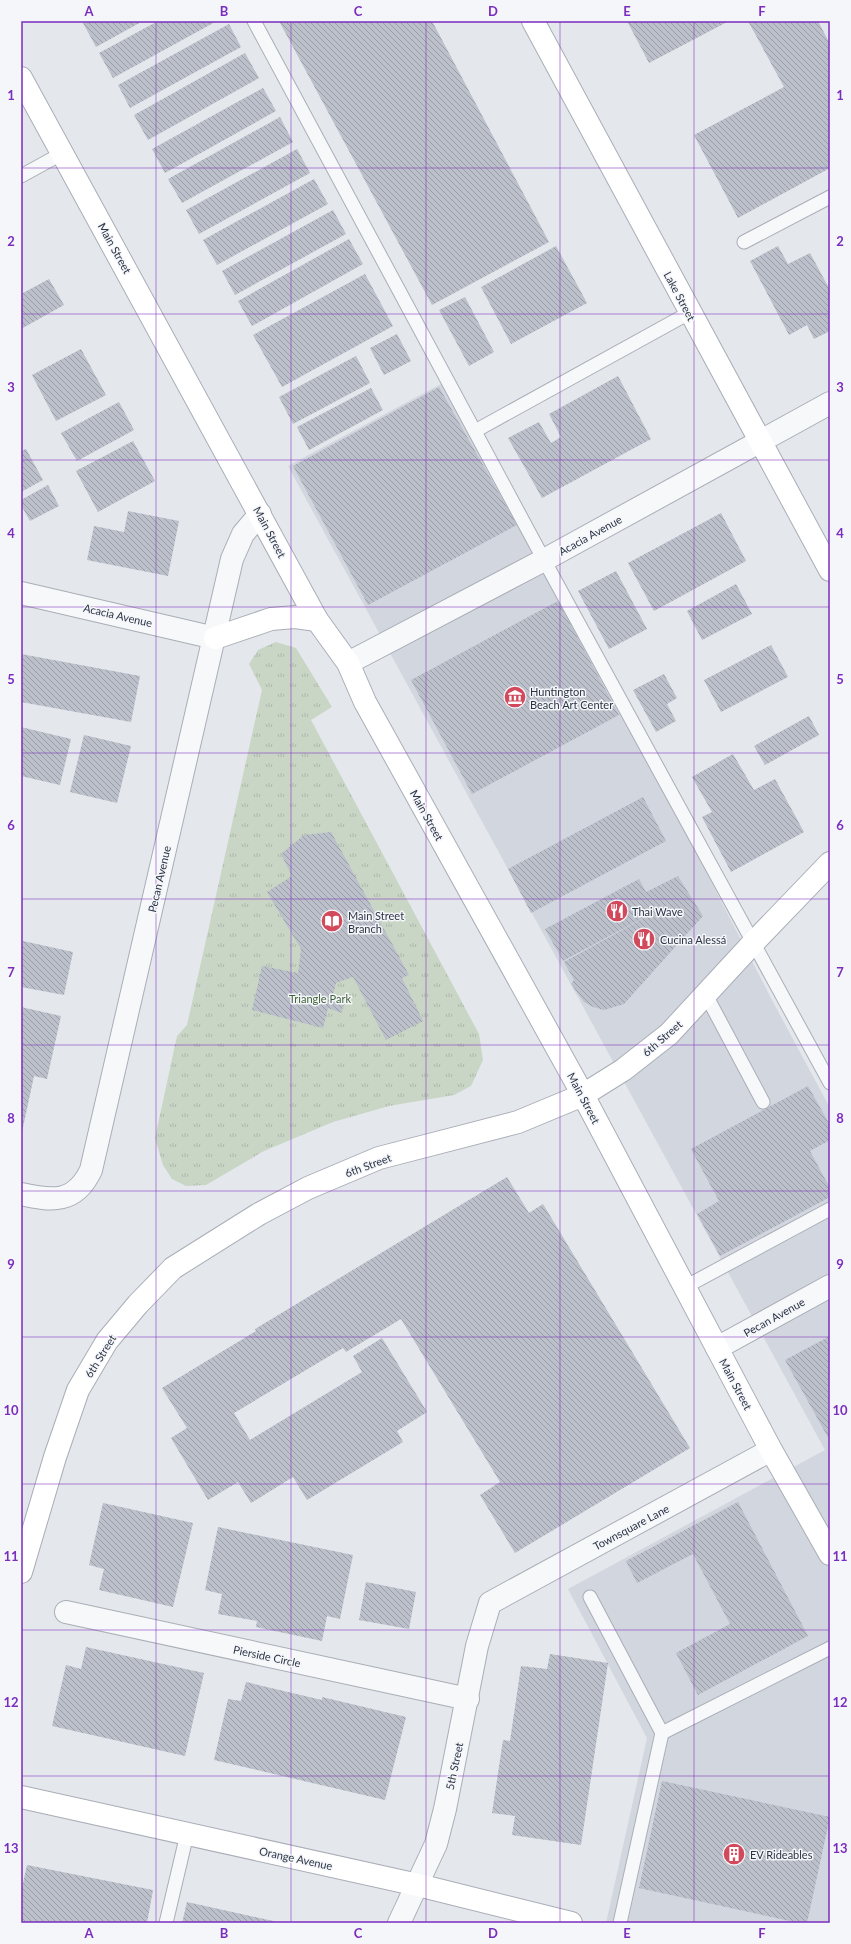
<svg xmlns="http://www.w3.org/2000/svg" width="851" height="1944" font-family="Lato,sans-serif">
	<defs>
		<pattern id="park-tufts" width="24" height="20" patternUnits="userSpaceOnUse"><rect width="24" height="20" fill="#c9d6c5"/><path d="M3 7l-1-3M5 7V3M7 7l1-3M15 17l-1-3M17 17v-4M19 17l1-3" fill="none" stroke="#adb8ab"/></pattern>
		<pattern id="building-back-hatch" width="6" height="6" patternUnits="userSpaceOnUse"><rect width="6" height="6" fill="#bbc0ca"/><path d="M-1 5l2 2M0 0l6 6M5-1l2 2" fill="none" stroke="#989da6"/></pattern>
	</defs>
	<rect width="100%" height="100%" fill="#e4e7ec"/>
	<path fill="#d2d6de" d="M452,378L773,1002L830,1108V1923H606L647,1738L568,1589L825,1450L288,466Z"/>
	<path fill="url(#park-tufts)" d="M276,642L296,648L332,707L311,720L479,1034L483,1060L471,1086L454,1095L389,1106L333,1122L264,1151L206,1185L186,1186L172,1179L163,1165L155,1138L177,1036L187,1025L262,690L249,664L258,650Z"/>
	<g fill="url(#building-back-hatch)">
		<path d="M87,21H143L96,47L83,23Z"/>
		<path d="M158,21H217L113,78L99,53Z"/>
		<path d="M279,21H432L549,242L432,305Z"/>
		<path d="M627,21H729L649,63Z"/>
		<path d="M748,21H818L830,44V168L738,218L694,135L784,87Z"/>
		<path d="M229,24L241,47L130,108L118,85Z"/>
		<path d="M245,53L259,78L148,140L134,115Z"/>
		<path d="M263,88L276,111L165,173L152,149Z"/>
		<path d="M280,117L293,142L182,203L168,179Z"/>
		<path d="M297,149L310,173L199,234L186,210Z"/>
		<path d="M314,179L328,204L217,265L203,240Z"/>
		<path d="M333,210L346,234L235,295L222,271Z"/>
		<path d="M349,239L363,264L252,326L238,301Z"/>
		<path d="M556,246L587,303L511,344L481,287Z"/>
		<path d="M778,246L788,264L810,253L830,290V331L814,339L807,325L789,335L750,261Z"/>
		<path d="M365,274L393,326L282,387L253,335Z"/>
		<path d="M49,279L64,305L21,329V294Z"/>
		<path d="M465,297L494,352L469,366L439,310Z"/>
		<path d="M397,334L411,361L384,375L370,348Z"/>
		<path d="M81,349L106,395L56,421L32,375Z"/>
		<path d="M356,356L370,383L293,424L279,397Z"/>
		<path d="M618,376L651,439L542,498L508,438L539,422L551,443L561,437L549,414Z"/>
		<path d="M439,387L517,525L368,605L293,466Z"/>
		<path d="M371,388L383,410L309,450L297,427Z"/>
		<path d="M119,402L134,430L77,461L61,433Z"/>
		<path d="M133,441L155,481L98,512L76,471Z"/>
		<path d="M26,449L43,480L21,492V451Z"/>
		<path d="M48,485L59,506L30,521L21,505V500Z"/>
		<path d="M128,511L179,521L168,576L87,560L94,526L124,532Z"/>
		<path d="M721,513L746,561L654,611L628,563Z"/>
		<path d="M616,571L647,629L609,649L578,591Z"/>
		<path d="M736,584L752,614L702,640L687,611Z"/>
		<path d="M558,601L619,715L472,794L411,680Z"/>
		<path d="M771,645L788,677L721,712L704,680Z"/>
		<path d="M21,654L140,676L131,722L21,702Z"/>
		<path d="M664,674L677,698L667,704L676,721L656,732L633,690Z"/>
		<path d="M809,716L819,735L765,765L754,746Z"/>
		<path d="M21,727L71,739L60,785L21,776Z"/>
		<path d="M84,735L131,746L117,803L70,792Z"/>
		<path d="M733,754L754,790L775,779L804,832L731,872L702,817L712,812L692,777Z"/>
		<path d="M643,797L666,841L531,913L508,869Z"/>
		<path d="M331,832L409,975L402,978L423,1021L386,1040L353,977L336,983L333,995L344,998L342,1013L328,1008L323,1028L252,1010L262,966L298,973L301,949L267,892L292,876L281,854L304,835Z"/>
		<path d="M678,876L703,916L624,1004L604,1010L593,1007L584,1002L571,984L574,980L564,962L673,902L563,961L545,929L639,879L646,892Z"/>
		<path d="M23,941L73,952L64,995L21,987V952Z"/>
		<path d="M21,1007L61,1016L47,1079L34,1076L22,1132Z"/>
		<path d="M808,1086L830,1125V1140L810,1151L830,1188V1197L720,1256L697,1214L719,1201L691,1149Z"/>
		<path d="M507,1177L529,1213L543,1204L690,1448L515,1553L480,1495L500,1482L401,1319L346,1352L343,1348L234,1413L250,1440L362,1372L353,1356L382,1338L427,1412L397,1431L403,1442L307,1500L293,1477L251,1503L238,1482L208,1500L171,1438L187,1428L162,1388L256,1331L255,1329Z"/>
		<path d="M830,1336V1441L785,1360Z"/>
		<path d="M738,1502L808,1636L698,1695L676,1653L730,1624L693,1554L637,1583L626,1561Z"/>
		<path d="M103,1503L193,1523L173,1607L99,1590L104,1569L89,1565Z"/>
		<path d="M218,1527L353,1555L340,1619L327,1616L322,1641L256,1627L257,1621L218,1614L222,1594L205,1590Z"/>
		<path d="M366,1582L416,1592L409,1629L359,1620Z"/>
		<path d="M86,1647L204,1673L185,1756L52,1726L66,1665L81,1669Z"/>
		<path d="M550,1654L608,1663L581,1845L512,1835L515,1816L492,1813L503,1740L510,1741L521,1666L547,1669Z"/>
		<path d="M246,1682L322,1700V1697L406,1717L385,1800L214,1760L228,1699L241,1701Z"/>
		<path d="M662,1781L830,1817L807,1923H799L639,1888Z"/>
		<path d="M27,1865L153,1890L147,1923H21V1892Z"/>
		<path d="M187,1902L278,1922V1923H182Z"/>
	</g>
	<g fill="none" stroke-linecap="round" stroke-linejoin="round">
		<g stroke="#a9aeb7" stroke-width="15">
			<g id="lane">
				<path d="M254,21L544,560L830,1083"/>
				<path d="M21,176L63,153"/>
				<path d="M744,242L830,197"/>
				<path d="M475,431L689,313"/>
				<path d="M706,995L763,1102"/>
				<path d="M685,1287L830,1209"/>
				<path d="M590,1597L662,1733L830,1648"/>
				<path d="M166,1923L187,1834"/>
				<path d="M620,1923L662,1733"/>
			</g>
		</g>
		<g stroke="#a9aeb7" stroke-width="24">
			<g id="street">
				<path d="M21,593L215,638"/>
				<path d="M348,663L544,560L830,403"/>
				<path d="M21,1194C52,1201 75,1204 91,1170L232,559L243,534L260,514"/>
				<path d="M717,1348L830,1286"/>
				<path d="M66,1612L468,1699"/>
				<path d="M399,1923L436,1844L445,1809L477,1646L490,1603L771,1450"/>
			</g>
		</g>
		<g stroke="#a9aeb7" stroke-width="24">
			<g id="secondary">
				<path d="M533,21L830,570"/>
				<path d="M21,78L317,620L348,663L365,702L583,1095L771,1450L830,1554"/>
				<path d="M215,638L271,619L295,617L317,620"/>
				<path d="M21,1572L55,1457L78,1390L107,1341L138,1304L173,1268L259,1214L308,1188L379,1158L518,1122L583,1095L623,1070L669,1034L754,942L830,863"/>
				<path d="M21,1797L418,1885L571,1923"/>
			</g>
		</g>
		<use href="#lane" stroke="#f7f8fa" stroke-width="13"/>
		<use href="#street" stroke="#f7f8fa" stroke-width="22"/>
		<use href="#secondary" stroke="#fff" stroke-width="22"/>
	</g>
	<path fill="none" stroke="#7b2cbf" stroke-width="1" stroke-opacity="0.55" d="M156,21V1923M291,21V1923M426,21V1923M560,21V1923M694,21V1923M21,168H830M21,314H830M21,460H830M21,607H830M21,753H830M21,899H830M21,1045H830M21,1191H830M21,1337H830M21,1484H830M21,1630H830M21,1776H830"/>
	<defs>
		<g id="museum-disc" transform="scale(1.15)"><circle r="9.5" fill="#d1495b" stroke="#f4f6f9"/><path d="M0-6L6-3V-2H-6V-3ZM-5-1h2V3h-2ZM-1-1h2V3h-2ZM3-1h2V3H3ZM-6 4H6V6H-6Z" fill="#fff"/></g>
		<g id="restaurant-disc" transform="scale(1.15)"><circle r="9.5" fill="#d1495b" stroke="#f4f6f9"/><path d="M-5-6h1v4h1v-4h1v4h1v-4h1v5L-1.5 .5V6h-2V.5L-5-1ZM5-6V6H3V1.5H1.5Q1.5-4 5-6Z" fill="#fff"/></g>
		<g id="library-disc" transform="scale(1.15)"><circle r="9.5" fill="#d1495b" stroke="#f4f6f9"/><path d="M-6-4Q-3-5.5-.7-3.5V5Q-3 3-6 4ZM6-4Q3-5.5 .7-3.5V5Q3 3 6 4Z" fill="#fff"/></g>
		<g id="building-disc" transform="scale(1.15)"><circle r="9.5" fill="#d1495b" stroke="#f4f6f9"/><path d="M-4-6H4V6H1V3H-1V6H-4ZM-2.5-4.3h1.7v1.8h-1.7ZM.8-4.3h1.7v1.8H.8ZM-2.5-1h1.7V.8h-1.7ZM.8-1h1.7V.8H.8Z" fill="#fff"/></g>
	</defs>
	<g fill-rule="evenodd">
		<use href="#museum-disc" x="515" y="697"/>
		<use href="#restaurant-disc" x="617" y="911"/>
		<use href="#library-disc" x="332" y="921"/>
		<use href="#restaurant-disc" x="644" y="939"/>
		<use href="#building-disc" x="734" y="1854"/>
	</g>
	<g text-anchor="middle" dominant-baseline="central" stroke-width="3" stroke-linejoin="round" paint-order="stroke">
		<g font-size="11" fill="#2b3445" stroke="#f4f6f9">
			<text transform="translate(115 248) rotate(61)">Main Street</text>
			<text transform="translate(680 296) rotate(62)">Lake Street</text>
			<text transform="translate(270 532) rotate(62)">Main Street</text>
			<text transform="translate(590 535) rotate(-29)">Acacia Avenue</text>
			<text transform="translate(118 615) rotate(13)">Acacia Avenue</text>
			<text transform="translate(427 815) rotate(61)">Main Street</text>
			<text transform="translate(159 879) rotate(-77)">Pecan Avenue</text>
			<text transform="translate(662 1038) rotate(-41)">6th Street</text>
			<text transform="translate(584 1098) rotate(62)">Main Street</text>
			<text transform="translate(368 1165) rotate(-20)">6th Street</text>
			<text transform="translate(774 1317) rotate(-29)">Pecan Avenue</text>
			<text transform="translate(100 1356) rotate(-58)">6th Street</text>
			<text transform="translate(736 1384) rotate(62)">Main Street</text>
			<text transform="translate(631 1527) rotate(-28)">Townsquare Lane</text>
			<text transform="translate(267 1656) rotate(12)">Pierside Circle</text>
			<text transform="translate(454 1766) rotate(-78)">5th Street</text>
			<text transform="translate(296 1858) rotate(12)">Orange Avenue</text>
		</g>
		<g font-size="11" fill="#2b3445" stroke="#f4f6f9" text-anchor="start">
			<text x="530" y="691">Huntington<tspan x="530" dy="13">Beach Art Center</tspan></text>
			<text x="632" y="911">Thai Wave</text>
			<text x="348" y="915">Main Street<tspan x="348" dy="13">Branch</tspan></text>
			<text x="660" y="939">Cucina Alessá</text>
			<text x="750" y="1854">EV Rideables</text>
		</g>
		<g font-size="11" fill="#3f6138" stroke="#f4f6f9">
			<text x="320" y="998">Triangle Park</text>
		</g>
	</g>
	<rect width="851" height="1944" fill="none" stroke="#f4f6f9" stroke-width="44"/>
	<rect x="22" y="22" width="807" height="1900" fill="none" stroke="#7b2cbf" stroke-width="1.5"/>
	<g font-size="13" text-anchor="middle" font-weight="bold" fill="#7b2cbf">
		<text x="89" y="16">A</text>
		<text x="224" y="16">B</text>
		<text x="358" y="16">C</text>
		<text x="493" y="16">D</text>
		<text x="627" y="16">E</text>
		<text x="762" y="16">F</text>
		<text x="11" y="100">1</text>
		<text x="840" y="100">1</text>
		<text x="11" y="246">2</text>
		<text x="840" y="246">2</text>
		<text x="11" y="392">3</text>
		<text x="840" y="392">3</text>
		<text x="11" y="538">4</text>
		<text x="840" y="538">4</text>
		<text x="11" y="684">5</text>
		<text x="840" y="684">5</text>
		<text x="11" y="830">6</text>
		<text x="840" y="830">6</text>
		<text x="11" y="977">7</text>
		<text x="840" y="977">7</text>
		<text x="11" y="1123">8</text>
		<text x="840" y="1123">8</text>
		<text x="11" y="1269">9</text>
		<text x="840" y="1269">9</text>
		<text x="11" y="1415">10</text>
		<text x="840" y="1415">10</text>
		<text x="11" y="1561">11</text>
		<text x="840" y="1561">11</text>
		<text x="11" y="1707">12</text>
		<text x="840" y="1707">12</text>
		<text x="11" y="1853">13</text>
		<text x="840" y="1853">13</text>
		<text x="89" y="1938">A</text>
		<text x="224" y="1938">B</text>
		<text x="358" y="1938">C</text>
		<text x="493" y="1938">D</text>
		<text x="627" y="1938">E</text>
		<text x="762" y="1938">F</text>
	</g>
</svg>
